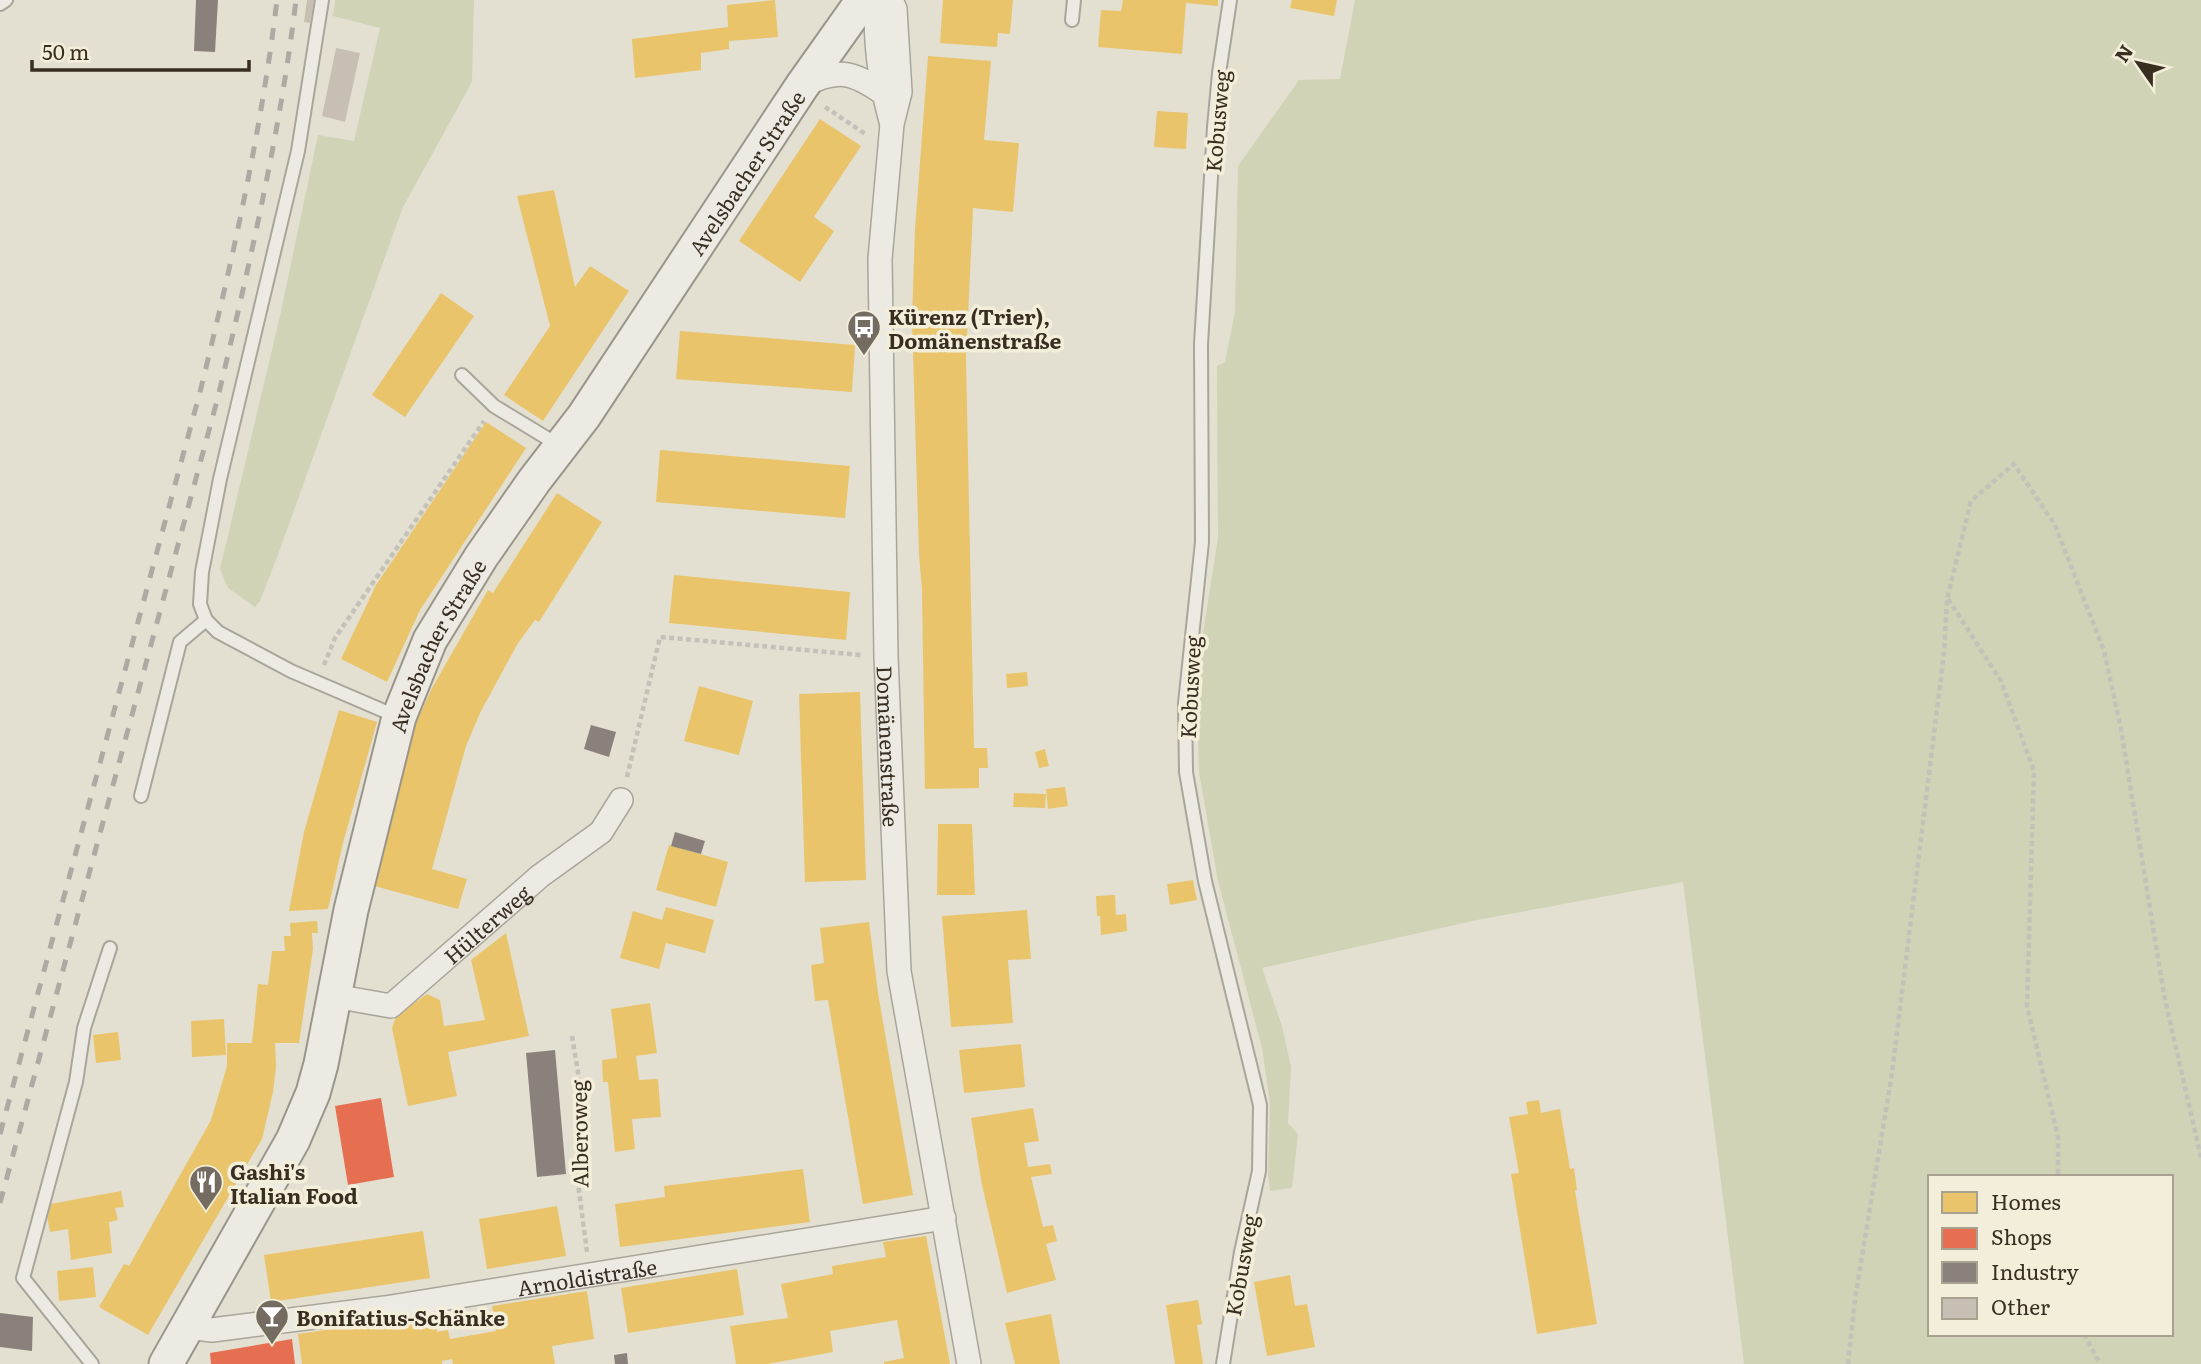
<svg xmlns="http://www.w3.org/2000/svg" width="2201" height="1364" font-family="Literata,serif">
	<rect width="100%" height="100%" fill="#e3e0d2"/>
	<g fill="#d0d3b5" fill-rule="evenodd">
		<path d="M335,0H474L472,82L403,207L279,552L260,601L255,607L228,588L220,569L280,316L318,135L354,141L380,28L333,16Z"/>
		<path d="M1355,0H2201V1364H1744L1683,882L1477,920L1262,968L1282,1026L1291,1067L1288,1123L1298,1134L1292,1188L1270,1191L1268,1175L1270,1103L1262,1048L1218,881L1199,772L1197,703L1202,639L1218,538L1217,366L1225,362L1235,312L1238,166L1299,80L1340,79ZM1930,1177H2171V1334H1930Z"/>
	</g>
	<g fill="#e9c46a">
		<path d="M775,0L778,37L729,41V49L701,53V70L635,78L632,39L728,27L727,5Z"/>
		<path d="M943,0H1013L1010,34L998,33L997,47L940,43Z"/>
		<path d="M1123,0H1218V6L1186,3L1182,54L1098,47L1101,10L1121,11Z"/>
		<path d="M1292,0H1337L1334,16L1290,8Z"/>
		<path d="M928,56L991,61L984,140L1019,143L1013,212L973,208L972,232L966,358L974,748H987L988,768H979V788L925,789L922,590L919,555L912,319L915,229Z"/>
		<path d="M1157,111L1188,113L1186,149L1154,147Z"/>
		<path d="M820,119L861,146L814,217L834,231L800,282L739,241Z"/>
		<path d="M554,190L575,287L590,266L629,291L543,421L504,395L550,326L517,196Z"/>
		<path d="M441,293L474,316L405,417L372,395Z"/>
		<path d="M680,331L855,345L852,392L676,379Z"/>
		<path d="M486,422L526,448L420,610L387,682L341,659L376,585Z"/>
		<path d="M660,450L850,466L845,518L656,502Z"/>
		<path d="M557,493L602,522L539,622L535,620L518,643L481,711L466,746L432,869L467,879L458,909L371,885L415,725L432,688L488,590L493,593Z"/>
		<path d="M674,575L850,592L846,640L669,623Z"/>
		<path d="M1027,672L1028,686L1007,688L1006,674Z"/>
		<path d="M699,686L753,701L739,755L684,741Z"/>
		<path d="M860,692L866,880L805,882L799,694Z"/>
		<path d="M339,710L377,722L343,843L328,909L289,911L304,832Z"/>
		<path d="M1045,749L1049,766L1039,768L1035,752Z"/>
		<path d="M1065,787L1068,806L1048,809L1046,789Z"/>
		<path d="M1014,793L1046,794L1045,808L1013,807Z"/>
		<path d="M938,824H972L975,895H937Z"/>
		<path d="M669,845L728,862L716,907L656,890Z"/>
		<path d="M1193,880L1197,900L1170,905L1167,884Z"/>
		<path d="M1115,895L1116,915L1126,914L1127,931L1101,935L1100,916H1097L1096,896Z"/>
		<path d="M666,907L714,920L705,953L666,943L659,969L620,958L633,911L662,920Z"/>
		<path d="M1027,910L1031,959L1008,960L1013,1023L951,1027L942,916Z"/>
		<path d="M317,921L318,933H312L313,949L299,1043H275L276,1067L273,1092L262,1139L148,1335L99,1307L124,1264L129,1266L211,1120L227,1066V1043H252L258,984L268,985L272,951H285L284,936H291L290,923Z"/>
		<path d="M869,922L878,993L913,1195L863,1204L828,1000L815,1001L811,965L824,963L820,928Z"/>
		<path d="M506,933L529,1036L448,1052L457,1096L408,1106L392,1028L396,1016L427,994L440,1000L444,1026L485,1020L471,960Z"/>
		<path d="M650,1003L657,1053L636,1056L639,1080L658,1079L661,1117L632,1119L635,1149L615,1152L608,1082H603L602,1060L617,1058L611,1009Z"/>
		<path d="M224,1019L226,1055L192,1057L191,1021Z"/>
		<path d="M118,1032L121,1060L96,1063L93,1035Z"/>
		<path d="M1021,1044L1025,1087L964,1093L959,1050Z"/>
		<path d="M1539,1100L1541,1113L1560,1109L1570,1169L1574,1168L1577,1190L1575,1191L1597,1324L1537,1334L1511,1174L1519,1173L1509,1117L1528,1114L1526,1102Z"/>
		<path d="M1033,1108L1039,1141L1024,1143L1028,1167L1050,1164L1052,1174L1031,1177L1043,1227L1053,1225L1057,1241L1046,1244L1056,1280L1007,1293L982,1185L971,1118Z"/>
		<path d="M803,1169L810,1222L620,1247L615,1204L665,1197L664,1186Z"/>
		<path d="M121,1191L124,1207L115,1208L118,1220L109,1222L112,1253L71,1260L68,1229L50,1232L45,1205Z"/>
		<path d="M557,1206L566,1256L487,1269L479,1219Z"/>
		<path d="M423,1231L430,1278L271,1302L264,1255Z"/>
		<path d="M926,1236L950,1364H884V1362L904,1358L897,1320L830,1331L833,1352L768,1364H736L730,1326L788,1318L781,1284L833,1274L832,1266L886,1257L883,1242Z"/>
		<path d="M93,1267L96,1297L59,1301L57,1271Z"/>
		<path d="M737,1269L744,1315L628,1333L621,1288Z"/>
		<path d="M1290,1275L1295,1306L1307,1304L1315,1347L1267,1356L1254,1282Z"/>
		<path d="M587,1291L594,1339L552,1346L555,1364H453L452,1359L442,1361V1364H302L298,1334L435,1314L437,1332L448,1330L450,1339L496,1331L492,1306Z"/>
		<path d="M1198,1300L1202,1324L1197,1325L1203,1364H1175L1166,1305Z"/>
		<path d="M1051,1314L1060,1364H1015L1005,1323Z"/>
	</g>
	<g fill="#e76f51">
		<path d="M381,1098L394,1177L348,1185L335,1106Z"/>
		<path d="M292,1339L295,1364H211L210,1353Z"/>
	</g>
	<g fill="#8a817c">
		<path d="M196,0H218L215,52L194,51Z"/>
		<path d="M591,725L616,732L609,757L584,749Z"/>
		<path d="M675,832L705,841L701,854L671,846Z"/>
		<path d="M555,1050L566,1174L537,1177L526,1053Z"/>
		<path d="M0,1313L33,1317L32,1351L0,1347Z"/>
		<path d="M627,1353L628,1364H615L614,1355Z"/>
	</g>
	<g fill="#c7bfb3">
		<path d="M307,0H314L310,23L304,22Z"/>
		<path d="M336,48L360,53L345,122L322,116Z"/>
	</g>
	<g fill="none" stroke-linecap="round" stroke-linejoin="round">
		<g stroke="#a9a59a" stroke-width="16">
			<g id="lane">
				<path d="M322,0L298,151L220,479L202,572L200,604L206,620L218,632L291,671L398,717"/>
				<path d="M0,4L6,0"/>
				<path d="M1072,20L1074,0"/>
				<path d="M462,375L494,406L560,446"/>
				<path d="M141,796L180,642L206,620"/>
				<path d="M92,1364L23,1278L76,1082L84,1028L110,948"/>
				<path d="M1223,1364L1241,1252L1259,1171L1260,1105L1205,881L1186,772L1185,703L1202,542L1201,344L1214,127L1219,73L1230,0"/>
			</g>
		</g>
		<g stroke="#a9a59a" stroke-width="26">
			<g id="street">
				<path d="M877,0C874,42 880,81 891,121"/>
				<path id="s1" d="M891,0L895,9L900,92L892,124L880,259L886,656L899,971L969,1364"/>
				<path d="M802,86C837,68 852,71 883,93"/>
				<path id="s2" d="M334,996L391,1006L540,876L601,832L621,800"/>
				<path id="s3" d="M187,1327L212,1330L385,1308L944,1218"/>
			</g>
		</g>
		<g stroke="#99958a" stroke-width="37">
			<g id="secondary">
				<path id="s4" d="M166,1364L293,1140L313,1093L321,1064L351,910L399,717L430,640L481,557L534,481L584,416L802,86L863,0"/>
			</g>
		</g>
		<g stroke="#c4c1b9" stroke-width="4.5" stroke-dasharray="5 3.5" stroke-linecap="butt">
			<path d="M825,107L867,135"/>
			<path d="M1948,599L2001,681L2034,771L2027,1006L2058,1137V1177"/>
			<path d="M324,665L335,638L484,421"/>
			<path d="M627,777L660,637L861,655"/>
			<path d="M572,1036L582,1097L577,1176L587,1252"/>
			<path d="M2084,1334L2100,1364"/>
			<path d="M1848,1364L1855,1299L1892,1073L1944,653L1947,599L1971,501L2014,464L2055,525L2104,651L2121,729L2164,995L2201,1158"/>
		</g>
		<use href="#lane" stroke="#eceae2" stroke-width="12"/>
		<use href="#street" stroke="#eceae2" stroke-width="23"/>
		<use href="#secondary" stroke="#eceae2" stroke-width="33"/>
		<g stroke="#acaaa2" stroke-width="5" stroke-dasharray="12 12" stroke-linecap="butt">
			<path d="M0,1134L200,392C232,262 261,133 277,0"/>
			<path d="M0,1203L218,397C249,266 280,134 296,0"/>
		</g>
	</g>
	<defs>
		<g id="bus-pin" transform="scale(1.75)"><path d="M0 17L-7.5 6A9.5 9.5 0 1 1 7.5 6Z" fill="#746c60" stroke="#f3eed9"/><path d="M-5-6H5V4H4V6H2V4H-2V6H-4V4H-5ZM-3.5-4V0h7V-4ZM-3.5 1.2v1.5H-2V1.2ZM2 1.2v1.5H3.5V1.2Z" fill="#fff"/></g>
		<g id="restaurant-pin" transform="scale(1.75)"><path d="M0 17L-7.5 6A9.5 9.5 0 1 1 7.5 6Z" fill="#746c60" stroke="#f3eed9"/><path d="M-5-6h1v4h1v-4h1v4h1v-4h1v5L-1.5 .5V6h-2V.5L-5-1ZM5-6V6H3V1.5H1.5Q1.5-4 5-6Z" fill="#fff"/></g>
		<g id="bar-pin" transform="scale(1.75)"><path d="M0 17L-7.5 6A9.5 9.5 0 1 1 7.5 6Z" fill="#746c60" stroke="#f3eed9"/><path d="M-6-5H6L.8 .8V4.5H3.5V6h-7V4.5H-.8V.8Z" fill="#fff"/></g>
	</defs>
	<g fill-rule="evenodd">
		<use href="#bus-pin" x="864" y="327"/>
		<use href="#restaurant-pin" x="206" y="1182"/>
		<use href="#bar-pin" x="272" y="1316"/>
	</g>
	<g text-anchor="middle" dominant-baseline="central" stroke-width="7" stroke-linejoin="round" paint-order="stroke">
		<g font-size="21" fill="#382e22" stroke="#f3eed9">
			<text transform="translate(1216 121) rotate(-85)">Kobusweg</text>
			<text stroke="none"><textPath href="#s4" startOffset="1342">Avelsbacher Straße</textPath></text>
			<text stroke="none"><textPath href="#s4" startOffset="775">Avelsbacher Straße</textPath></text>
			<text transform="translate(1189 687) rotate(-87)">Kobusweg</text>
			<text stroke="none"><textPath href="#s1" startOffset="749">Domänenstraße</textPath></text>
			<text stroke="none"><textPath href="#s2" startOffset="184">Hülterweg</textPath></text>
			<text transform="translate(578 1134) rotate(-91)">Alberoweg</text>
			<text transform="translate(1240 1265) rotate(-80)">Kobusweg</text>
			<text stroke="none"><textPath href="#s3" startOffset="404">Arnoldistraße</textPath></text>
		</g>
		<g font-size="21" font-weight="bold" fill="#382e22" stroke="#f3eed9" text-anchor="start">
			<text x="888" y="315">Kürenz (Trier),<tspan x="888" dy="24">Domänenstraße</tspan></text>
			<text x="230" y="1170">Gashi's<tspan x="230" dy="24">Italian Food</tspan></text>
			<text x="296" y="1316">Bonifatius-Schänke</text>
		</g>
	</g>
	<rect x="1928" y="1175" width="245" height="161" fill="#f3eed9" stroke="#a8a190" stroke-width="2"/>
	<rect x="1942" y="1192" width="35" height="21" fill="#e9c46a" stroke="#a8a190" stroke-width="2"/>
	<text x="1991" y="1210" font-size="21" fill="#382e22">Homes</text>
	<rect x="1942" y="1228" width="35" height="21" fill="#e76f51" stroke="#a8a190" stroke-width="2"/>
	<text x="1991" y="1245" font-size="21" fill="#382e22">Shops</text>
	<rect x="1942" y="1262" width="35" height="21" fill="#8a817c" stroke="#a8a190" stroke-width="2"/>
	<text x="1991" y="1280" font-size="21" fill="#382e22">Industry</text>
	<rect x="1942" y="1298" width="35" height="21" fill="#c7bfb3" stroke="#a8a190" stroke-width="2"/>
	<text x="1991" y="1315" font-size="21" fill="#382e22">Other</text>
	<g transform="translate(2138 63) rotate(304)" stroke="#f3eed9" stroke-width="5" paint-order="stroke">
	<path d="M0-5L12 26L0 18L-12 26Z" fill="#382e22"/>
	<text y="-10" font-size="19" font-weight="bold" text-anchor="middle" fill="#382e22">N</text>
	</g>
	<path d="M32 60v10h217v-10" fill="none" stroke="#382e22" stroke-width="3.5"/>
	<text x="42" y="60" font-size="21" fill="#382e22" stroke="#f3eed9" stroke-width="5" paint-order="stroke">50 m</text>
</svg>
